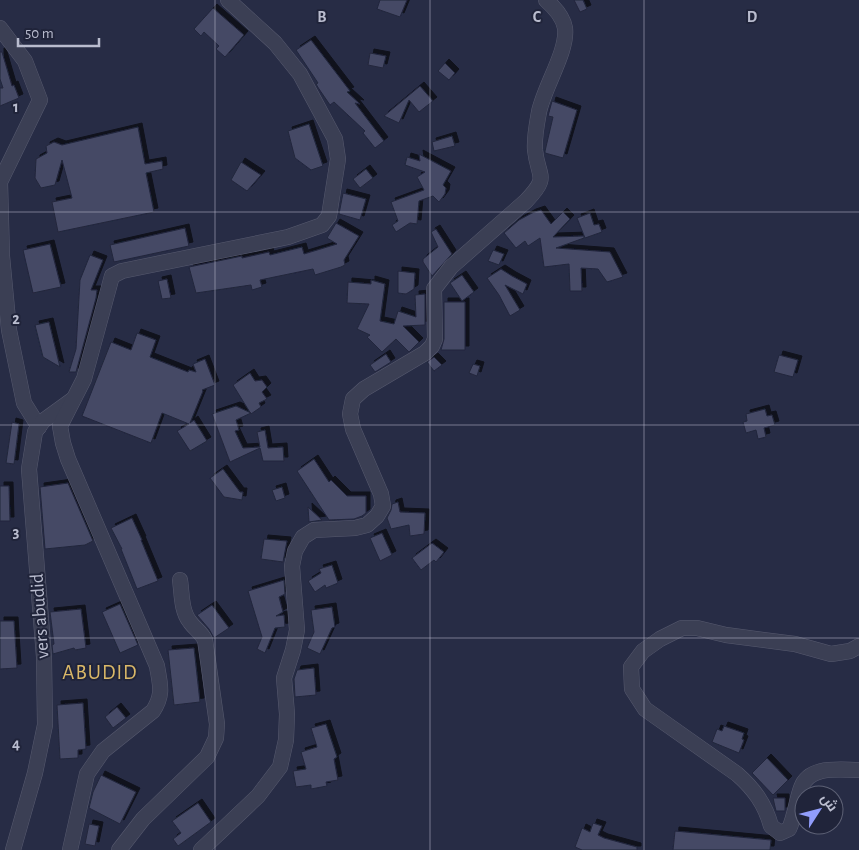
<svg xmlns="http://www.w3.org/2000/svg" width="859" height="850" font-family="'Alegreya Sans',Cairo,sans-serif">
	<defs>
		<filter id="shadow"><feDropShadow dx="4" dy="-4" stdDeviation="0" flood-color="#0009"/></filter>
	</defs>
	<rect width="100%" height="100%" fill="#272c45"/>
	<g fill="#444865" stroke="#22263c" filter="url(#shadow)">
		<path d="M380,0H407L400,17L377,9Z"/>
		<path d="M574,0H583L587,9L580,12Z"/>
		<path d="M213,8L244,35L225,57L216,49L219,46L204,32L201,36L194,29Z"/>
		<path d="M311,40L350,91L347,92L360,104L355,103L384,141L375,148L363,133L365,131L334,102L330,105L319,89L316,84L318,83L296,50Z"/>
		<path d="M0,52H2L12,86L14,85L19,98L0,106V88H3L0,79Z"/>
		<path d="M370,53L386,56L383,68L368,65Z"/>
		<path d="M445,63L455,73L449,80L438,71Z"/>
		<path d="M420,86L433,101L419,112L409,100L399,123L384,116Z"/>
		<path d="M552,101L577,110L563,158L545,153V151L553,117L548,116Z"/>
		<path d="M309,124L323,166L311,170L295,158L288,131Z"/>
		<path d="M138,127L145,164L162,161L163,169L146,173L154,212L58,232L52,202L72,198L62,160L55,185L41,188L35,178L36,159L47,153L46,146L54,142L62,145Z"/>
		<path d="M452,136L455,146L434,151L432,142Z"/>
		<path d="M419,154L451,171L443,185L446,188L445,194L439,202L433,196L419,201L417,224L410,223L396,232L392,225L398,221L391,202L424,190L417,177L425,172L405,165L407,157L420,161Z"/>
		<path d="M241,162L261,175L247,191L231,180Z"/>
		<path d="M366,169L373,178L360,188L353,179Z"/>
		<path d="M343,193L366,199L360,220L339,214Z"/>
		<path d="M541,210L551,224L563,212L570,219L553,237L584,236V238L556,248L610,252L623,277L607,282L598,269L581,268L582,291H570L569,264L544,267L540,238L528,246L525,241L516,248L504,233L519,220L532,213Z"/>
		<path d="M590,213L594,225L599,224L602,232L585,238L577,218Z"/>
		<path d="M336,223L359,236L344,260L345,265L341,267L315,275L313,269L260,280L262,287L252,290L251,285L196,293L189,267L242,256V258L269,252L270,255L302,247L304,254L337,244L327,238Z"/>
		<path d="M185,228L189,246L114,262L110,245Z"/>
		<path d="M436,229L452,254L432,276L423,262V259L438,247L431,232Z"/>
		<path d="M50,244L61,287L33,293L23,250Z"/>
		<path d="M493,250L504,254L499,265L488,261Z"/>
		<path d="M90,255L103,260L91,290H97L96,298L76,372H69L76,349L80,280Z"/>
		<path d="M501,269L512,276L527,284L523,294L505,285L520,310L510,316L499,295L487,278Z"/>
		<path d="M398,271L415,273L414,289L406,294L398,293Z"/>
		<path d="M462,275L474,292L462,301L450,283Z"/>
		<path d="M167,279L171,298L162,299L158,281Z"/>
		<path d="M371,280L385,284L380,321L394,324L398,311L416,317L415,295L425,294V325L403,326L419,342L409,352L396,339L382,352L367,337L370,335L357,329L369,304L347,303L348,282L371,284Z"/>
		<path d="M444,302H465V350H441L444,339Z"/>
		<path d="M49,322L60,367L43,357L35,325Z"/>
		<path d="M137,333L156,340L150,357L188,372L189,370L196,372L193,364L205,359L215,385L202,390L203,391L190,423L194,420L207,441L190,451L177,431L189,424L162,413L151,443L82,416L111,342L131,350Z"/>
		<path d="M386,354L391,362L375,372L370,365Z"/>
		<path d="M779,355L798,360L793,377L774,372Z"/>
		<path d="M434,357L442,365L434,371L427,362Z"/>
		<path d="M473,364L480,366L477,376L469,373Z"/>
		<path d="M250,373L255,381L262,380L267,387L262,392L267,399L259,403L261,407L251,414L233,385Z"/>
		<path d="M236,406L251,413L236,420L239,430L235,431L243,448L260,447L257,432L265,430L268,448L283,447L284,461H263L260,448L230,462L212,414Z"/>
		<path d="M765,409L767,416L772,415L775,425L764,428L766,437L758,439L756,430L746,433L743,422L747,421L746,414Z"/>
		<path d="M12,422L19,424L14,464L6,463Z"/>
		<path d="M314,459L329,482L331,480L347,496H366V513L362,516L354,519L329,520L297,471Z"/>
		<path d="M223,469L240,492H243L242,500L224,497L210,478Z"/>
		<path d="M68,483L93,541L85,545L45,549L40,487Z"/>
		<path d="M0,486H9L10,521H0Z"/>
		<path d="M282,487L285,498L276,501L272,490Z"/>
		<path d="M398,502L400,512L425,513L424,534L410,536L409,525L391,529L387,518L391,510L392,504Z"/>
		<path d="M308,507L322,520L309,522Z"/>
		<path d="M132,518L142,540H141L158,581L137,589L121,549H122L111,528Z"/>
		<path d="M382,533L392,555L380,561L370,538Z"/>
		<path d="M264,539L287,541L283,562L261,559Z"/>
		<path d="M432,543L444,552L436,562L434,560L421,570L412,558Z"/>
		<path d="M332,565L338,583L326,588L325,585L315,592L308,581L321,573L319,569Z"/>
		<path d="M284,580L285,594L279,597L283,612L276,616L284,615L285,627L275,628L265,653L257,649L262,637L248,591Z"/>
		<path d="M120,604L138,645L120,653L102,612Z"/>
		<path d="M212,605L229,628L214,638L209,629L197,615Z"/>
		<path d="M332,607L335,627L332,628L320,654L307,648L314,632L311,610Z"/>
		<path d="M81,609L86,648L75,650L74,648L53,654L52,645L54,644L50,612Z"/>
		<path d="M0,621H14L17,668L0,669Z"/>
		<path d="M194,648L200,702L174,705L168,650Z"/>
		<path d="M314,668L316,695L295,697L294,679L297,670Z"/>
		<path d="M83,703L86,749L78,750V758L60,759L57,705Z"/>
		<path d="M117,707L126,718L113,728L105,717Z"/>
		<path d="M326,724L337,757L334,759L338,780L326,782L327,786L311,789V785L296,787L293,771L306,769L301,752L317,747L311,728Z"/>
		<path d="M724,726L744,733L742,739L744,740L739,753L712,742L717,729L722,731Z"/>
		<path d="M767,758L788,780L773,795L752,773Z"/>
		<path d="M101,775L136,792L120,824L89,808L93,792Z"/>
		<path d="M773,798H785V811H776Z"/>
		<path d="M198,803L211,822L178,846L173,839L181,833L172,821Z"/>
		<path d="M593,823L602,826L598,835L604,838L637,847V850H582L575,847L582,828L590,832Z"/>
		<path d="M89,824L99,826L95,846L85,844Z"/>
		<path d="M675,831L771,840L770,850H673Z"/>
	</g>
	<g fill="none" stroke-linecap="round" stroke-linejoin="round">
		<g stroke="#575a6f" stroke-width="16">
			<g id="minor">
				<path d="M0,28L25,61L40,100L0,182L2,256L9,330L24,403L39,427"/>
				<path d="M859,646L850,651L831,654L795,644L726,635L697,628H682L660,639L643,651L631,667L632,689L645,709L737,774C754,789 765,804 771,826L780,833L789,829C795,816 796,802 801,788C809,765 839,770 859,770"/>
				<path d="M13,850L35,773L45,725L44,657L29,469L35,432L43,421L72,400"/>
				<path d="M70,850L87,774L103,751L153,711C164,694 160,685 157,666L68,459L63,443L60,426L84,379L112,276L122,271L288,237L322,225L329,216L338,159L335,139L300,74L275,43L228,0"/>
				<path d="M119,850L143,819L207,757L216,738L217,724L205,640C201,632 195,629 190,622C181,611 182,593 180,580"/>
				<path d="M201,850L258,796L280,767L286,740L287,714L284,678L293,650L297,630L292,566L295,551L303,537L314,530L355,528L367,525L377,516L383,506L381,494L353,429L350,414L353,399L364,389L425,353L432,346L435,339L434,289L451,267L526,201C550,176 538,178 535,150C534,138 537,123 539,112C544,87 568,51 565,28C563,16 554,7 546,0"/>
			</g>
		</g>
		<use href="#minor" stroke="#3b3f54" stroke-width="15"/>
	</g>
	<path fill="none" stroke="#b9bcce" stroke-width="1" stroke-opacity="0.55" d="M215,0V850M430,0V850M644,0V850M0,212H859M0,425H859M0,638H859"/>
	<g text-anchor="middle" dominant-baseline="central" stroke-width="4" stroke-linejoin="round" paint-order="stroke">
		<g font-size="19" fill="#b9bcce" stroke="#20243a">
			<text transform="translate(40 616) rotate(-94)">vers abudid</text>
		</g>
		<g font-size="21" letter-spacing="1" fill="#dab868" stroke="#20243a">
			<text x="100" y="672">ABUDID</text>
		</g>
	</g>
	<g font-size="16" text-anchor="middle" font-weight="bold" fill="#b9bcce" stroke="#20243a" stroke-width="4" stroke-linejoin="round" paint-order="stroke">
		<text x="322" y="22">B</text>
		<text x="537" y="22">C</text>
		<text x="752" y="22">D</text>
		<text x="16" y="112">1</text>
		<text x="16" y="324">2</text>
		<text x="16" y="537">3</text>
		<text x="16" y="749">4</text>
	</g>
	<g transform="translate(819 810) rotate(54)"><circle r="24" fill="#20243a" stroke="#5d6175"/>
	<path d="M0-4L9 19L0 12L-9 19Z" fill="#919dfb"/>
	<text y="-8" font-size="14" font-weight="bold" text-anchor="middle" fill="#b9bcce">ش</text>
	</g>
	<path d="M18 38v8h81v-8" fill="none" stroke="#b9bcce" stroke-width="2.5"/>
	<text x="25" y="38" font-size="15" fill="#b9bcce" stroke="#20243a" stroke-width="4" paint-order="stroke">50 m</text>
</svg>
